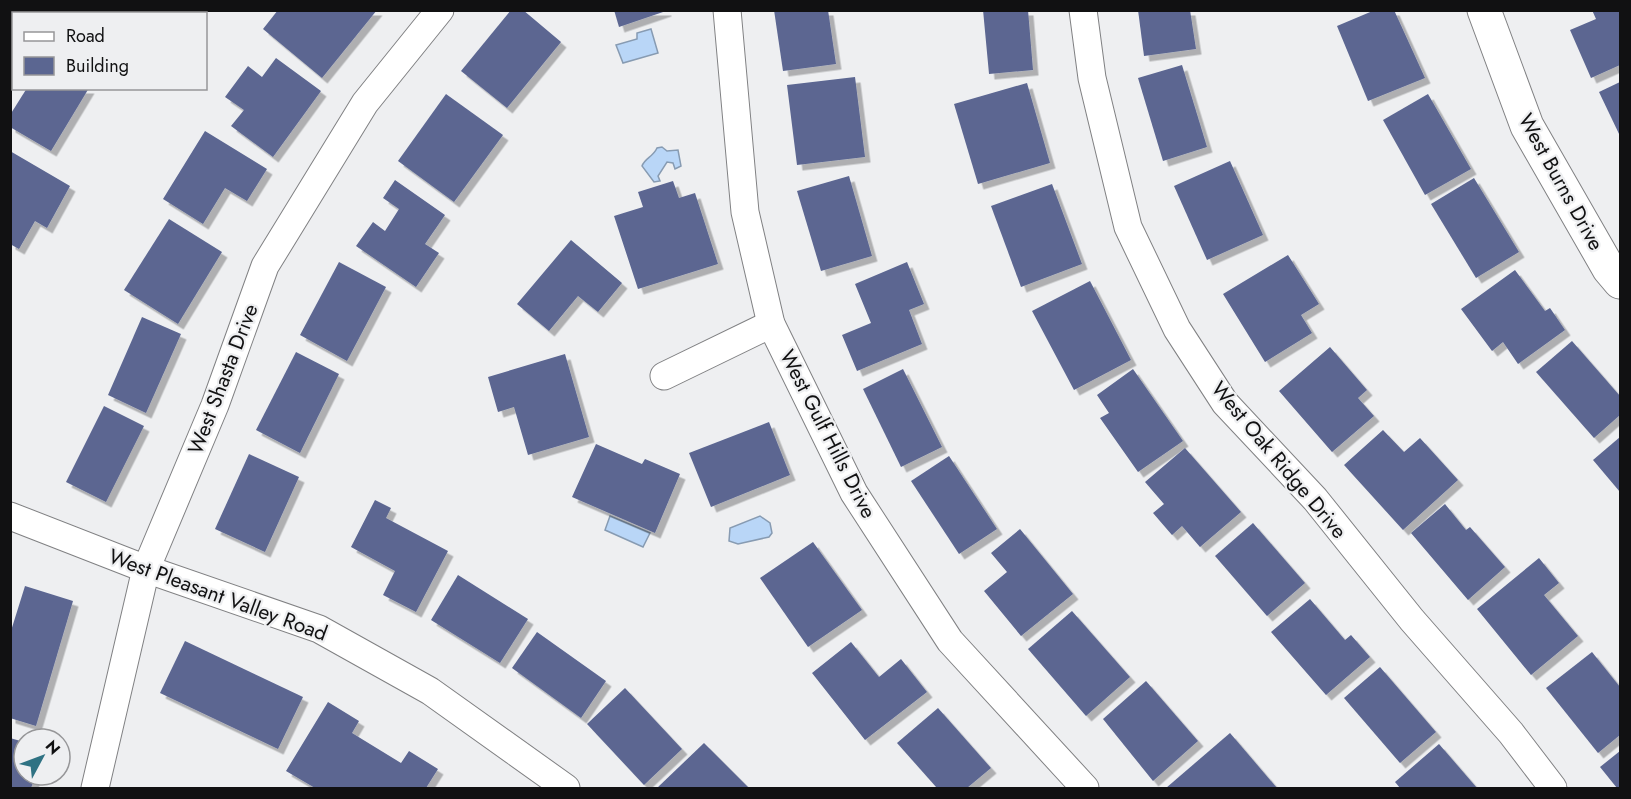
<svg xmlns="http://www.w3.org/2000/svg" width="1631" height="799" font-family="Jost,sans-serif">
	<defs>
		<filter id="shadow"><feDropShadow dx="5.5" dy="5.5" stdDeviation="0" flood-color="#0004"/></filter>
	</defs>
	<rect width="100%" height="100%" fill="#eeeff1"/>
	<g fill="#b9d6f7" stroke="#879bb2" stroke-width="1.5">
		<path d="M651,29L658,53L623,63L616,45L637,39V33Z"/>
		<path d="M662,147L667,151L678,150L681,166L675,169L673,163L667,162L658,176L660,181L654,182L642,166C645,158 653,157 657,148Z"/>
		<path d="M610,516L650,533L643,547L605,530Z"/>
		<path d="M760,516L770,523L772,533L769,537L738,544L729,541L730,528Z"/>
	</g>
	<g fill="#5b6691" filter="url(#shadow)">
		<path d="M74,10H135L133,14H72Z"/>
		<path d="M278,10H377L322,78L263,29Z"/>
		<path d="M511,10H523L561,42L507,108L461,71Z"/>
		<path d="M614,10H666V11L619,27Z"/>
		<path d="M774,10H828L836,64L783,71Z"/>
		<path d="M983,10H1028L1033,70L989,74Z"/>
		<path d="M1138,10H1190L1196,49L1144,56Z"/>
		<path d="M1375,10H1394L1425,78L1368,101L1337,26Z"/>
		<path d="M1592,10H1620V65L1591,78L1570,30L1596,19Z"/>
		<path d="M276,58L321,91L273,157L231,126L244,110L225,97L248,66L262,77Z"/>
		<path d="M1182,65L1207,147L1163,161L1138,78Z"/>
		<path d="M855,77L865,157L797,165L787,85Z"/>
		<path d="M1620,82V136L1599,92Z"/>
		<path d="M1027,83L1050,163L978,184L954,104Z"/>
		<path d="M27,88H89L51,151L10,127V115Z"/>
		<path d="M446,94L503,135L454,202L398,161Z"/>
		<path d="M1428,94L1471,169L1425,195L1383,120Z"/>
		<path d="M205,131L267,169L247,201L225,188L203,224L163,199Z"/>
		<path d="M10,151L70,186L47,228L35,221L19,249L10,244Z"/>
		<path d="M1230,161L1263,235L1207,260L1174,186Z"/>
		<path d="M849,176L872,256L821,271L797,191Z"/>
		<path d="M1474,178L1519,252L1476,278L1431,204Z"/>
		<path d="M395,180L445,215L425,244L439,253L416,287L356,246L373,222L385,231L399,209L383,198Z"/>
		<path d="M673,181L679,198L695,193L718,264L638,289L614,216L643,207L638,192Z"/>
		<path d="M1052,184L1082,264L1021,287L991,206Z"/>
		<path d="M169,219L222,252L178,324L124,290Z"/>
		<path d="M571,240L622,283L598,312L578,296L549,331L517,304Z"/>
		<path d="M1288,255L1319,304L1301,315L1312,333L1265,362L1223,294Z"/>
		<path d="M339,262L386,287L347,361L300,335Z"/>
		<path d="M907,262L924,304L909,310L922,344L857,371L842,335L871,323L855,284Z"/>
		<path d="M1515,270L1545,311L1550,308L1565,330L1518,364L1503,342L1492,351L1461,309Z"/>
		<path d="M1090,281L1131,360L1074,390L1032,311Z"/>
		<path d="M142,317L181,334L146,413L108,395Z"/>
		<path d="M1572,341L1620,396V415L1594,438L1536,372Z"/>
		<path d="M1330,347L1367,390L1358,398L1374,416L1332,452L1279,391Z"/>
		<path d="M296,352L339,374L300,453L256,430Z"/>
		<path d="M565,354L589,437L528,455L514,407L498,412L488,377Z"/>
		<path d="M903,369L942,447L901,467L863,389Z"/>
		<path d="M1133,369L1183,441L1138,472L1100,418L1109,413L1097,395Z"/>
		<path d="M104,406L144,426L106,502L66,482Z"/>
		<path d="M769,422L790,475L711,507L689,453Z"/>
		<path d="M1383,430L1404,452L1420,438L1458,480L1403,530L1344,465Z"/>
		<path d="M1620,437V492L1593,460Z"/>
		<path d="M596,444L642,464L645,459L680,474L655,533L572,497Z"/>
		<path d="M1185,448L1241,512L1200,547L1182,526L1172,535L1153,513L1164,504L1145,482Z"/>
		<path d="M249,454L299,477L265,552L215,529Z"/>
		<path d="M949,456L997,529L959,554L911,481Z"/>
		<path d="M375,500L391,508L386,518L448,551L416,612L383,595L395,571L351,547Z"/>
		<path d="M1445,504L1466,530L1470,527L1505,567L1468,600L1411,533Z"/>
		<path d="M1253,523L1305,583L1267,616L1215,556Z"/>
		<path d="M1020,529L1073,594L1021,636L984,591L1007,572L991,553Z"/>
		<path d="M813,542L862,610L808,647L760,578Z"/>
		<path d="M1539,558L1559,583L1544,595L1578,636L1531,675L1477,609Z"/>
		<path d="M458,575L528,619L500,663L431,620Z"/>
		<path d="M25,586L73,601L36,726L10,718V634Z"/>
		<path d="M1310,599L1345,640L1351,635L1370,657L1326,695L1271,632Z"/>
		<path d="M1072,611L1130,677L1086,716L1028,649Z"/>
		<path d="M537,632L606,681L581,718L512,668Z"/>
		<path d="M185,641L303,697L278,749L160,693Z"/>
		<path d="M851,642L879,677L901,659L927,692L865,740L812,673Z"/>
		<path d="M1592,652L1620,687V735L1598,753L1546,688Z"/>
		<path d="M1380,667L1436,732L1400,763L1344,698Z"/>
		<path d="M1146,681L1198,741L1153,781L1103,719Z"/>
		<path d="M625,688L682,749L644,785L587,724Z"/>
		<path d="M328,702L359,721L352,733L401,763L409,751L438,769L426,788H315L286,771Z"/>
		<path d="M938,708L991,768L967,788H937L897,743Z"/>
		<path d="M1230,733L1277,788H1166Z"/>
		<path d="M10,738L24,742V775H36L31,788H10Z"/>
		<path d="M704,743L749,788H657Z"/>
		<path d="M1439,744L1477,788H1400L1395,782Z"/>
		<path d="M1620,751V788H1617L1600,767Z"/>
	</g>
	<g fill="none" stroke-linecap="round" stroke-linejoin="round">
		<g stroke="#808183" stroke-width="29">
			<g id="minor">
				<path d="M727,10L745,212L771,324L854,493L950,641L1085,788"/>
				<path d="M1083,10L1092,78L1128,227L1177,329L1225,403L1315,499L1412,620L1511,733L1553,788"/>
				<path d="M664,376L771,324"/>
				<path d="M10,516L146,569L319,629L430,691L566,788"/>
				<path d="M95,788L146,569L215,405L265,266L365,103L440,10"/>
			</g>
		</g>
		<g stroke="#808183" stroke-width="35">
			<path id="tertiary" d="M1484,10L1527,126L1609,269L1620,282"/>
		</g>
		<use href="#minor" stroke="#fff" stroke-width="27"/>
		<use href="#tertiary" stroke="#fff" stroke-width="33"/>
	</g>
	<g text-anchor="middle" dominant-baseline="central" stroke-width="4.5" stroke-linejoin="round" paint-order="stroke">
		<g font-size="21" fill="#111112" stroke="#eeeff1">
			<text transform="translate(1561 182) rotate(61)">West Burns Drive</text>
			<text transform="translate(223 379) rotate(-69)">West Shasta Drive</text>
			<text transform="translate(828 434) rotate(63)">West Gulf Hills Drive</text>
			<text transform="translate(1279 460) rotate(50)">West Oak Ridge Drive</text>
			<text transform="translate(218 595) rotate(20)">West Pleasant Valley Road</text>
		</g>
	</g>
	<rect width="1631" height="799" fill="none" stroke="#111112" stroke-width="24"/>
	<rect x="12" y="12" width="195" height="78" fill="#eeeff1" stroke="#969698" stroke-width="1.5"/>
	<rect x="24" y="32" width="30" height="9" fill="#ffffff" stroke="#969698" stroke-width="1.5"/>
	<text x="66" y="42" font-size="18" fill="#111112">Road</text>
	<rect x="24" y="57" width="30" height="18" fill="#5b6691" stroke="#969698" stroke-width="1.5"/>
	<text x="66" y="72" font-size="18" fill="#111112">Building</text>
	<g transform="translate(42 757) rotate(49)"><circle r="28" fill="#eeeff1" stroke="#969698" stroke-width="1.5"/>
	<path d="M0-4.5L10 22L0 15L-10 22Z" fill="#2f7283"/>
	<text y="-9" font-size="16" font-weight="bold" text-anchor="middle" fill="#111112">N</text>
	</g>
</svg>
